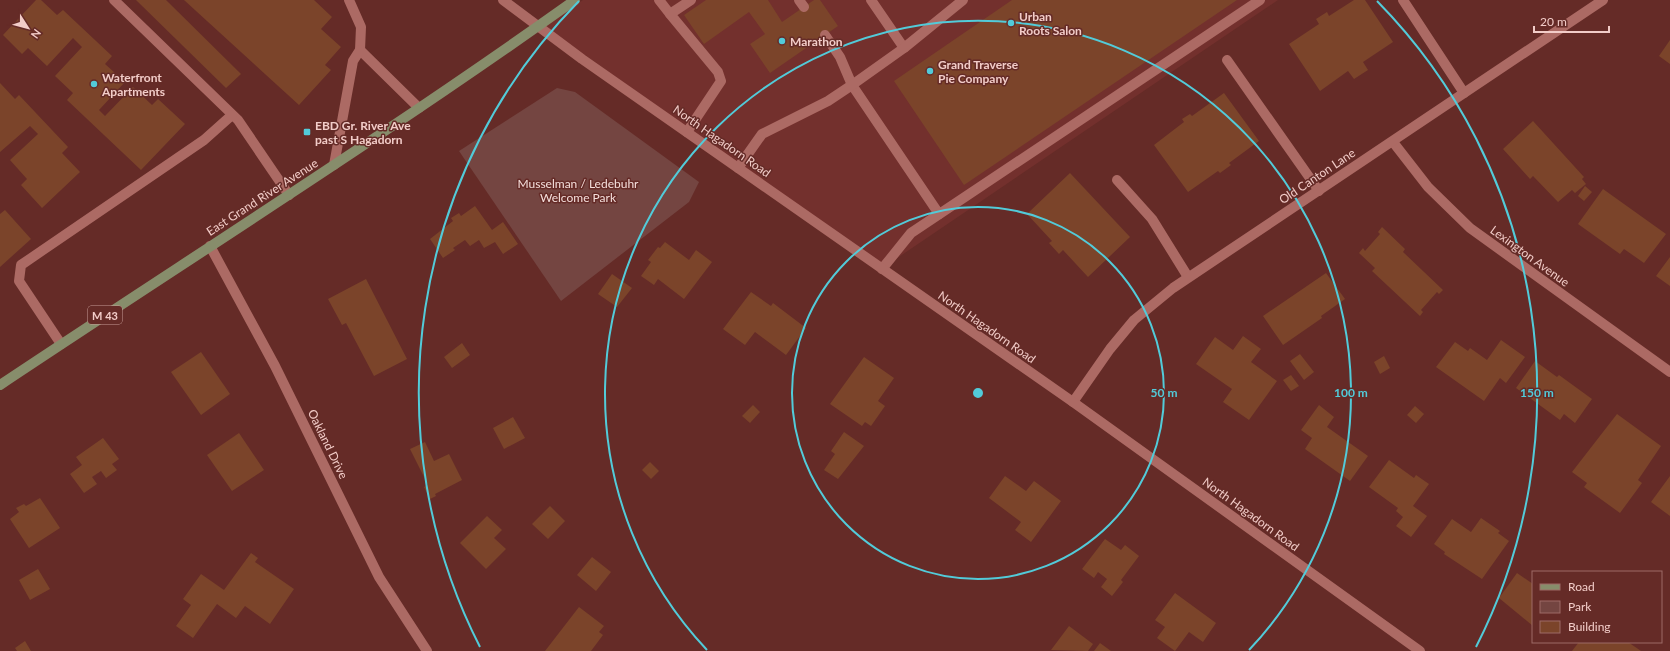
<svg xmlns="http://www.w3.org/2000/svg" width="1670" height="651" font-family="Lato,sans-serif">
	<rect width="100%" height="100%" fill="#652b27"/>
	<path fill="#73302d" d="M583,0H1278L884,267L544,26Z"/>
	<path fill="#744541" d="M557,88L575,92L699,182L689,202L561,301L459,151Z"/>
	<g fill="#7b442a">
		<path d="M36,0H41L57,15L63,10L112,56L105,64L125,82L99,110L105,116L133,87L152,105L158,99L185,124L141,170L67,100L73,93L55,76L82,47L73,38L47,66L28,48L22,54L3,35Z"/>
		<path d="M136,0H166L241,74L226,88Z"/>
		<path d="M184,0H314L332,17L321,29L341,47L325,65L331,70L299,105Z"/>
		<path d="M706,0H768L782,22L814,0H820L838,26L770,73L750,44L765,34L749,12L704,44L684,15Z"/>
		<path d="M1012,0H1237L964,185L894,81Z"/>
		<path d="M1354,0H1365L1393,42L1363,62L1368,70L1354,79L1348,71L1320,91L1289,44L1319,24L1316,19L1327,12L1329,16Z"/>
		<path d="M1670,40V64L1659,56Z"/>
		<path d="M0,83L15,99L19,95L68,147L62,153L80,172L42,208L21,185L27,179L10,160L38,134L30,126L0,152Z"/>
		<path d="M1224,93L1259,141L1229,163L1231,165L1220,173L1218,171L1188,192L1154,145L1184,122L1182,119L1190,114L1192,116Z"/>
		<path d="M1533,121L1584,177L1582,179L1586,184L1575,193L1572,190L1558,202L1533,176L1530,179L1503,149Z"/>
		<path d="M1070,173L1130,237L1088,277L1063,250L1059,254L1049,243L1052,241L1027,214Z"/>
		<path d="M1585,186L1592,192L1584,201L1578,196Z"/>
		<path d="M1603,189L1666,234L1644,263L1624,249L1620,254L1578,224Z"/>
		<path d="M475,206L492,230L503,222L518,244L503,254L495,242L484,248L479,240L470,246L465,240L453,248L455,250L443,258L430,239L453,221L451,218L459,213L461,216Z"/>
		<path d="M5,210L31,239L0,267V214Z"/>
		<path d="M1382,227L1405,249L1403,252L1443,290L1439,294L1437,292L1421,310L1423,312L1420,316L1372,271L1375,268L1359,253L1363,248L1365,251L1380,234L1378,232Z"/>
		<path d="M665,242L689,260L696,250L712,262L684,299L658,279L654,285L641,276L651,262L648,260L658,247L660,248Z"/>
		<path d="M1670,257V286L1656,276Z"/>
		<path d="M1326,273L1345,299L1321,316L1322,318L1283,345L1263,316Z"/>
		<path d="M612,274L632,288L617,307L598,294Z"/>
		<path d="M366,279L407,359L374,376L346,323L342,325L328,299Z"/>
		<path d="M751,292L771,306L773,303L806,328L786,355L755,332L745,345L723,329Z"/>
		<path d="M1243,336L1261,349L1251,362L1277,381L1249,420L1223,402L1232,389L1196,364L1215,337L1233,350Z"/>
		<path d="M1501,340L1525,357L1506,383L1500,378L1484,401L1436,367L1455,342L1468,351L1470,348L1487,360Z"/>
		<path d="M462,343L470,355L452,368L444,357Z"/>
		<path d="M201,352L230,394L201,415L171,372Z"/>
		<path d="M1300,354L1314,372L1304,380L1290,361Z"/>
		<path d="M1384,356L1390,368L1380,374L1374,362Z"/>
		<path d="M864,357L894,378L878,401L885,406L871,426L865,422L862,426L830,404Z"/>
		<path d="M1535,361L1557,377L1559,375L1592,399L1575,423L1564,414L1560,420L1516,388Z"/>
		<path d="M1291,375L1299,386L1291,391L1283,380Z"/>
		<path d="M753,405L760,412L750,423L742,416Z"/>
		<path d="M1319,405L1334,417L1327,427L1368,456L1350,481L1305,449L1312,438L1301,430Z"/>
		<path d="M1415,406L1424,414L1416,423L1407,415Z"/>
		<path d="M1617,414L1661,446L1638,480L1642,483L1620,513L1584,487L1587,483L1572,472Z"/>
		<path d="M513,417L525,438L504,449L493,428Z"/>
		<path d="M844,432L864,446L838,479L824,470L835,454L831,451Z"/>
		<path d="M239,433L264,470L232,491L207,455Z"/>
		<path d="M103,438L119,459L112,464L117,470L106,478L101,471L92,477L97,484L84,493L70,474L82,465L76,457Z"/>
		<path d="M425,442L434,461L449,454L462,480L435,494L436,496L430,499L424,487L428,485L410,449Z"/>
		<path d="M1389,460L1414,478L1416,475L1429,484L1413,506L1427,516L1411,537L1396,526L1403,517L1396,511L1398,508L1369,487Z"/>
		<path d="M650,462L659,471L651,479L642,470Z"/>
		<path d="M1005,476L1026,491L1034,481L1061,501L1031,542L1015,530L1021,522L989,498Z"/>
		<path d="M1670,476V516L1651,502Z"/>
		<path d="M40,498L60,528L29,548L10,519L19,512L16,508L24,504L26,506Z"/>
		<path d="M550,506L565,521L548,539L532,524Z"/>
		<path d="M487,516L502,530L494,538L506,549L486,569L460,543Z"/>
		<path d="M1481,518L1500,531L1498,533L1509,541L1482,579L1444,554L1445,552L1434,544L1452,519L1471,532Z"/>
		<path d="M1105,539L1121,550L1125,545L1139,556L1121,580L1123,582L1112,596L1101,587L1107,579L1098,572L1094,578L1082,569Z"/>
		<path d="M251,553L258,558L255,562L294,589L270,624L245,606L236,618L217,604L193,638L176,626L191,605L183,599L201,574L224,590Z"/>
		<path d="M592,557L611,572L596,591L577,575Z"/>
		<path d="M38,569L50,589L30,600L19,580Z"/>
		<path d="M1517,573L1533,584V626L1499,598Z"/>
		<path d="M1175,593L1216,623L1203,642L1189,632L1175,651L1157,638L1165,627L1155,620Z"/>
		<path d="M579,607L604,626L599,632L603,635L591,651H545Z"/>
		<path d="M1069,626L1093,644L1088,651L1051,650Z"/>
		<path d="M25,641L31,651H17L15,648Z"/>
		<path d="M1579,642H1628L1641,651H1572Z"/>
		<path d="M1100,643L1111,651H1094Z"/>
	</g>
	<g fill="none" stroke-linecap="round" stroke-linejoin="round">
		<g stroke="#ac6a64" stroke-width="10">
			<path d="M114,0L238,120L289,195"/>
			<path d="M349,0L361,27L360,50"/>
			<path d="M659,0L670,14"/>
			<path d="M799,0L804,7"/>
			<path d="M871,0L904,48"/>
			<path d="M1403,0L1464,93"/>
			<path d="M825,35L840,57L852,85L939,214"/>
			<path d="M1227,60L1319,191"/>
			<path d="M687,132L721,81L718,72L670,14L691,0"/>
			<path d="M334,165L353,61L360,50L419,108"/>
			<path d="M738,168L762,134L828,101L852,85L904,48L963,0"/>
			<path d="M1117,180L1152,219L1188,277"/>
			<path d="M882,269L911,233L1260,0"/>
			<path d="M61,344L19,281L21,265L204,140L232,115"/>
		</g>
		<g stroke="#ac6a64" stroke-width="10">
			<path d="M1393,142L1428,187L1470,228L1670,372"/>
			<path d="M210,246L275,366L379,577L427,651"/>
			<path d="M1073,402L1110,349L1134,320L1173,288L1603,0"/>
		</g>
		<path stroke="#ac6a64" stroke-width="10" d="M503,0L582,59L1073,402L1420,651"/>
		<path stroke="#878d6b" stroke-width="10" d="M0,385C192,257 387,134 575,0"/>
	</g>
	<g fill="none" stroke="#52cbd9" stroke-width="2">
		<circle cx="978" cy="393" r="186"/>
		<path d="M707 650A373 373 0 1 1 1249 650"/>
		<path d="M480 647A559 559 0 0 1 579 1M1377 1A559 559 0 0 1 1476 647"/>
	</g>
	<g fill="#52cbd9" stroke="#652b27" stroke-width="1.5">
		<circle cx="1011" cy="23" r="4"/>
		<circle cx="782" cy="41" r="4"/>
		<circle cx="930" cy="71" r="4"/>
		<circle cx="94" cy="84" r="4"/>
		<rect x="303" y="128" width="8" height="8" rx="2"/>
	</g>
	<g text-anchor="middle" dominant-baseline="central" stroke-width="3" stroke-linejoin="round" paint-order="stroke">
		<rect fill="#652b27" stroke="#c89c98" stroke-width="1" x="88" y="306" width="34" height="18" rx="3"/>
		<g font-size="11" font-weight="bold" fill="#f2ccc8">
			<text x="105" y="315">M 43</text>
		</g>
		<g font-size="12" font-weight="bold" fill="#f2ccc8" stroke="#652b27" text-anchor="start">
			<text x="1019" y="16">Urban<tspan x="1019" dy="14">Roots Salon</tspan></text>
			<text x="790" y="41">Marathon</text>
			<text x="938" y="64">Grand Traverse<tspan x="938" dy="14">Pie Company</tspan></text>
			<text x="102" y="77">Waterfront<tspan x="102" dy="14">Apartments</tspan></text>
			<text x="315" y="125">EBD Gr. River Ave<tspan x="315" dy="14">past S Hagadorn</tspan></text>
		</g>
		<g font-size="12" fill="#f2ccc8" stroke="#652b27">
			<text transform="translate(722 141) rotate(35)">North Hagadorn Road</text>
			<text transform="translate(1317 176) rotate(-34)">Old Canton Lane</text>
			<text transform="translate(262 197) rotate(-33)">East Grand River Avenue</text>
			<text transform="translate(1530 256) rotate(36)">Lexington Avenue</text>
			<text transform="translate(987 327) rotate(35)">North Hagadorn Road</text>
			<text transform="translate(328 444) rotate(64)">Oakland Drive</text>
			<text transform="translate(1251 514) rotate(36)">North Hagadorn Road</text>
		</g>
		<g font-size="12" fill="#f4dfdc" stroke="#652b27">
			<text x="578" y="183">Musselman / Ledebuhr<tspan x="578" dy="14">Welcome Park</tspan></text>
		</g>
	</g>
	<circle cx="978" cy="393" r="6" fill="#52cbd9" stroke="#652b27" stroke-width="2"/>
	<g font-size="12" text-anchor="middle" font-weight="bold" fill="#52cbd9" stroke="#652b27" stroke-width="3" stroke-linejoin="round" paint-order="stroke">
		<text x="1164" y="397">50 m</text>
		<text x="1351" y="397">100 m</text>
		<text x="1537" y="397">150 m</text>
	</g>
	<rect x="1532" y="571" width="130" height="72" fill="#652b27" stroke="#9d6b67"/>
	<rect x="1540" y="584" width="20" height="6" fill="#878d6b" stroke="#9d6b67"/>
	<text x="1568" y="591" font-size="12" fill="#f2ccc8">Road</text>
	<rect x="1540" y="601" width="20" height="12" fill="#744541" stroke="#9d6b67"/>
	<text x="1568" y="611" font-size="12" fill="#f2ccc8">Park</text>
	<rect x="1540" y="621" width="20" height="12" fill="#7b442a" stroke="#9d6b67"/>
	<text x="1568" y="631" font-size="12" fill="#f2ccc8">Building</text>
	<g transform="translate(28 28) rotate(126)" stroke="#652b27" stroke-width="3" paint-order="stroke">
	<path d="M0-3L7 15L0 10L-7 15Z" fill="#f2ccc8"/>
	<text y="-6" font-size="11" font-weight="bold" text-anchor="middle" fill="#f2ccc8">N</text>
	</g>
	<path d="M1534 26v6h75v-6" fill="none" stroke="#f2ccc8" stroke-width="2"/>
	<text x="1540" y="26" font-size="12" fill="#f2ccc8" stroke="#652b27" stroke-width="3" paint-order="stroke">20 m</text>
</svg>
